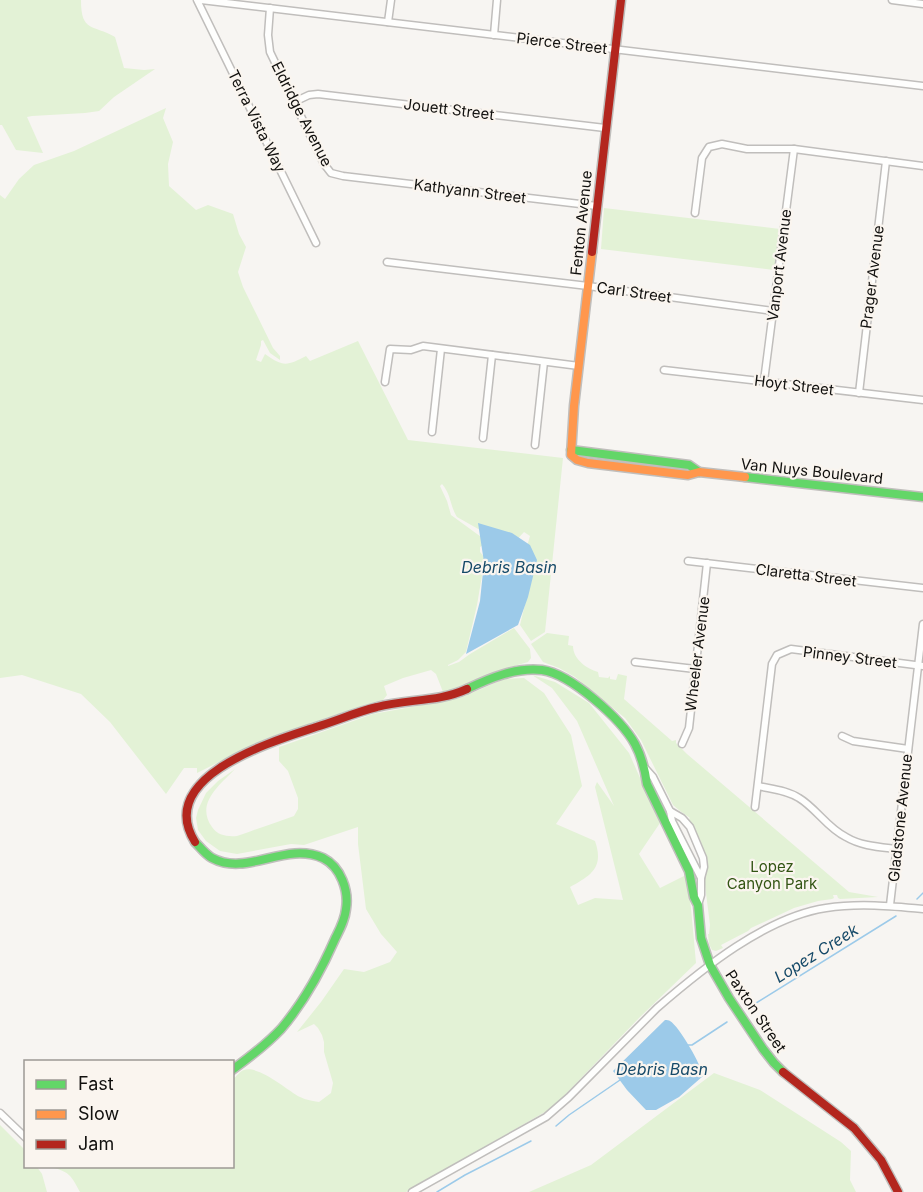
<svg xmlns="http://www.w3.org/2000/svg" width="923" height="1192" font-family="Inter,sans-serif">
	<rect width="100%" height="100%" fill="#f7f5f2"/>
	<g fill="#e3f2d6">
		<path d="M0,0H81C81,33 93,24 115,37L124,68L144,70L155,69L114,97L99,111L85,113L32,116L27,117L43,153L16,150L2,125H0Z"/>
		<path d="M166,108L163,118L173,142L168,164L169,186L196,210L208,205L233,214L239,234L246,247L238,272L243,287L273,348L280,356V360L270,353L263,340L261,341V345L256,360L261,362L265,354C283,367 287,366 306,356L310,361L358,341L408,440L563,458L545,632L531,641L520,625L534,567L526,550L530,536L524,532L510,547L457,517C450,506 451,494 442,484L440,486L447,501L451,515L488,542L480,547V552L485,558L477,605L466,652L458,660L448,665V666L459,662L470,654L514,628L530,649L531,658L528,662L497,671L453,689L443,692L436,674L431,670L403,678L384,686L387,695L383,700L364,705L265,739L197,773V768H184L166,794L110,722L81,694L22,675L0,678V195L5,199L19,179L34,165L74,151Z"/>
		<path d="M604,208L780,229L774,270L601,249Z"/>
		<path d="M547,633L569,636L568,645L573,646C573,659 587,669 598,672L599,677L608,678L610,676V679L616,680L618,674L627,676L624,699L672,741L676,740V743L687,754L849,892L878,897L840,899L838,898L837,895H833L834,898L832,899L818,901L794,908L751,928L748,931L721,945L723,948L716,951L712,950L709,944L708,934H709L710,925L704,877L707,862L701,842L689,819L690,818L680,811L673,805L641,740L625,718L575,677L559,668L543,662L531,644Z"/>
		<path d="M532,675L555,682L589,703L629,753L660,823L639,854L660,888L686,875L691,908L696,963L640,1017L558,1102L545,1112L406,1192H80C71,1175 69,1171 49,1167L232,1166L233,1079C236,1077 240,1071 244,1070C259,1065 287,1090 300,1097C306,1100 313,1101 319,1102L331,1093L333,1083L324,1052V1042L322,1035L318,1028L314,1024L297,1032L321,1002L344,969L364,972L390,962L397,952L381,934L366,909L358,844V827L304,845L291,844L237,854L220,851L206,841L198,830L196,818L198,810L206,793L218,781L235,769C220,785 195,803 212,827C217,835 227,837 237,836C243,834 249,832 254,830C268,825 281,821 294,816L298,809V798L288,771L279,761V747L373,714L460,698L504,679L524,678L544,693L571,735L582,786L556,824L595,841C604,867 592,875 570,887L578,905L595,898L623,900L595,787L597,782L614,806L577,721L552,688Z"/>
		<path d="M714,1073L760,1090L841,1142L851,1151L850,1180L856,1192H529L591,1165Z"/>
		<path d="M0,1125L25,1150L26,1166L37,1167L42,1174L47,1192H0Z"/>
	</g>
	<g fill="#9ccae9">
		<path d="M478,523L512,533L530,545L537,560L528,597L518,625L466,654L480,601L484,562Z"/>
		<path d="M665,1020C667,1020 669,1020 670,1021C679,1026 702,1066 703,1076L679,1097L656,1110H646L627,1090L613,1071Z"/>
	</g>
	<g fill="none" stroke-linecap="round" stroke-linejoin="round">
		<g stroke="#9ccae9" stroke-width="1.5">
			<path d="M917,899L923,893"/>
			<path d="M748,1008L896,916"/>
			<path d="M687,1045H692L727,1022"/>
			<path d="M556,1126L569,1115L620,1080"/>
			<path d="M437,1192L465,1175L531,1141"/>
		</g>
		<g stroke="#c0bebc" stroke-width="9">
			<g id="street">
				<path d="M197,0L316,243"/>
				<path d="M201,0L923,86"/>
				<path d="M892,0L923,4"/>
				<path d="M270,8L268,35L270,52L324,164L331,173L343,176L597,206"/>
				<path d="M388,22L391,0"/>
				<path d="M494,35L497,0"/>
				<path d="M294,102L309,95L318,94L605,128"/>
				<path d="M695,213L702,158L709,147L722,144L747,149H794L923,166"/>
				<path d="M387,262L588,286L773,311"/>
				<path d="M664,370L923,400"/>
				<path d="M764,381L794,149"/>
				<path d="M385,382L390,349L411,350L423,346L579,366"/>
				<path d="M859,393L886,161"/>
				<path d="M432,432L441,349"/>
				<path d="M483,438L492,355"/>
				<path d="M535,445L544,362"/>
				<path d="M688,561L923,588"/>
				<path d="M635,662L695,669"/>
				<path d="M842,736L853,741L908,749"/>
				<path d="M682,744L689,728L707,563"/>
				<path d="M645,768L653,777L670,811L682,818L690,827L703,858L704,867L701,878V895L698,905"/>
				<path d="M758,786C771,789 787,790 799,798C816,808 827,828 846,837C861,846 879,847 896,849"/>
				<path d="M755,807L772,664L777,655L791,649L923,666"/>
				<path d="M670,811L672,821L701,878"/>
				<path d="M890,905L923,624"/>
				<path d="M0,1113L26,1138"/>
				<path d="M412,1192L546,1117L569,1097L657,1008C702,969 766,917 826,908C858,903 891,906 923,909"/>
			</g>
		</g>
		<g stroke="#c0bebc" stroke-width="11">
			<g id="fast">
				<path d="M571,450L689,465L699,472"/>
				<path d="M745,477L923,497"/>
				<path d="M467,689C490,678 516,667 542,670C571,674 621,719 635,744C642,757 645,770 647,784L689,871L694,897L698,905L701,938L710,965L729,998L763,1049L774,1063L783,1072"/>
				<path d="M195,842C200,847 205,854 212,858C247,877 285,841 323,858C341,867 349,891 346,909C345,920 340,929 335,939C321,971 304,1002 281,1029C266,1045 250,1057 232,1070"/>
			</g>
		</g>
		<g stroke="#c0bebc" stroke-width="11">
			<path id="slow" d="M592,252L574,406L571,455L577,460L588,463L688,475L699,472L745,477"/>
		</g>
		<g stroke="#c0bebc" stroke-width="11">
			<g id="jam">
				<path d="M592,252L621,0"/>
				<path d="M195,842C154,776 274,741 316,727C336,721 356,712 377,707C407,699 439,702 467,689"/>
				<path d="M783,1072L854,1128L881,1160L898,1192"/>
			</g>
		</g>
		<use href="#street" stroke="#fefefd" stroke-width="6"/>
		<use href="#fast" stroke="#63d668" stroke-width="8"/>
		<use href="#slow" stroke="#ff974d" stroke-width="8"/>
		<use href="#jam" stroke="#b3261e" stroke-width="8"/>
	</g>
	<g text-anchor="middle" dominant-baseline="central" stroke-width="4.5" stroke-linejoin="round" paint-order="stroke">
		<g font-size="15" fill="#11100e" stroke="#faf5ef">
			<text transform="translate(562 43) rotate(7)">Pierce Street</text>
			<text transform="translate(449 109) rotate(7)">Jouett Street</text>
			<text transform="translate(302 114) rotate(63)">Eldridge Avenue</text>
			<text transform="translate(257 121) rotate(64)">Terra Vista Way</text>
			<text transform="translate(470 191) rotate(7)">Kathyann Street</text>
			<text transform="translate(581 223) rotate(-84)">Fenton Avenue</text>
			<text transform="translate(779 265) rotate(-83)">Vanport Avenue</text>
			<text transform="translate(872 277) rotate(-83)">Prager Avenue</text>
			<text transform="translate(634 292) rotate(8)">Carl Street</text>
			<text transform="translate(794 385) rotate(7)">Hoyt Street</text>
			<text transform="translate(812 471) rotate(6)">Van Nuys Boulevard</text>
			<text transform="translate(806 575) rotate(7)">Claretta Street</text>
			<text transform="translate(697 654) rotate(-83)">Wheeler Avenue</text>
			<text transform="translate(850 657) rotate(7)">Pinney Street</text>
			<text transform="translate(900 818) rotate(-84)">Gladstone Avenue</text>
			<text transform="translate(756 1011) rotate(56)">Paxton Street</text>
		</g>
		<g font-size="15" fill="#335514" stroke="#faf5ef">
			<text x="772" y="866">Lopez<tspan x="772" dy="17">Canyon Park</tspan></text>
		</g>
		<g font-size="16" font-style="italic" fill="#164a69" stroke="#faf5ef">
			<text x="509" y="567">Debris Basin</text>
			<text transform="translate(816 953) rotate(-32)">Lopez Creek</text>
			<text x="662" y="1069">Debris Basn</text>
		</g>
	</g>
	<rect x="24" y="1060" width="210" height="108" fill="#faf5ef" stroke="#9d9995" stroke-width="1.5"/>
	<rect x="36" y="1080" width="30" height="9" fill="#63d668" stroke="#9d9995" stroke-width="1.5"/>
	<text x="78" y="1090" font-size="18" fill="#11100e">Fast</text>
	<rect x="36" y="1110" width="30" height="9" fill="#ff974d" stroke="#9d9995" stroke-width="1.5"/>
	<text x="78" y="1120" font-size="18" fill="#11100e">Slow</text>
	<rect x="36" y="1140" width="30" height="9" fill="#b3261e" stroke="#9d9995" stroke-width="1.5"/>
	<text x="78" y="1150" font-size="18" fill="#11100e">Jam</text>
</svg>
